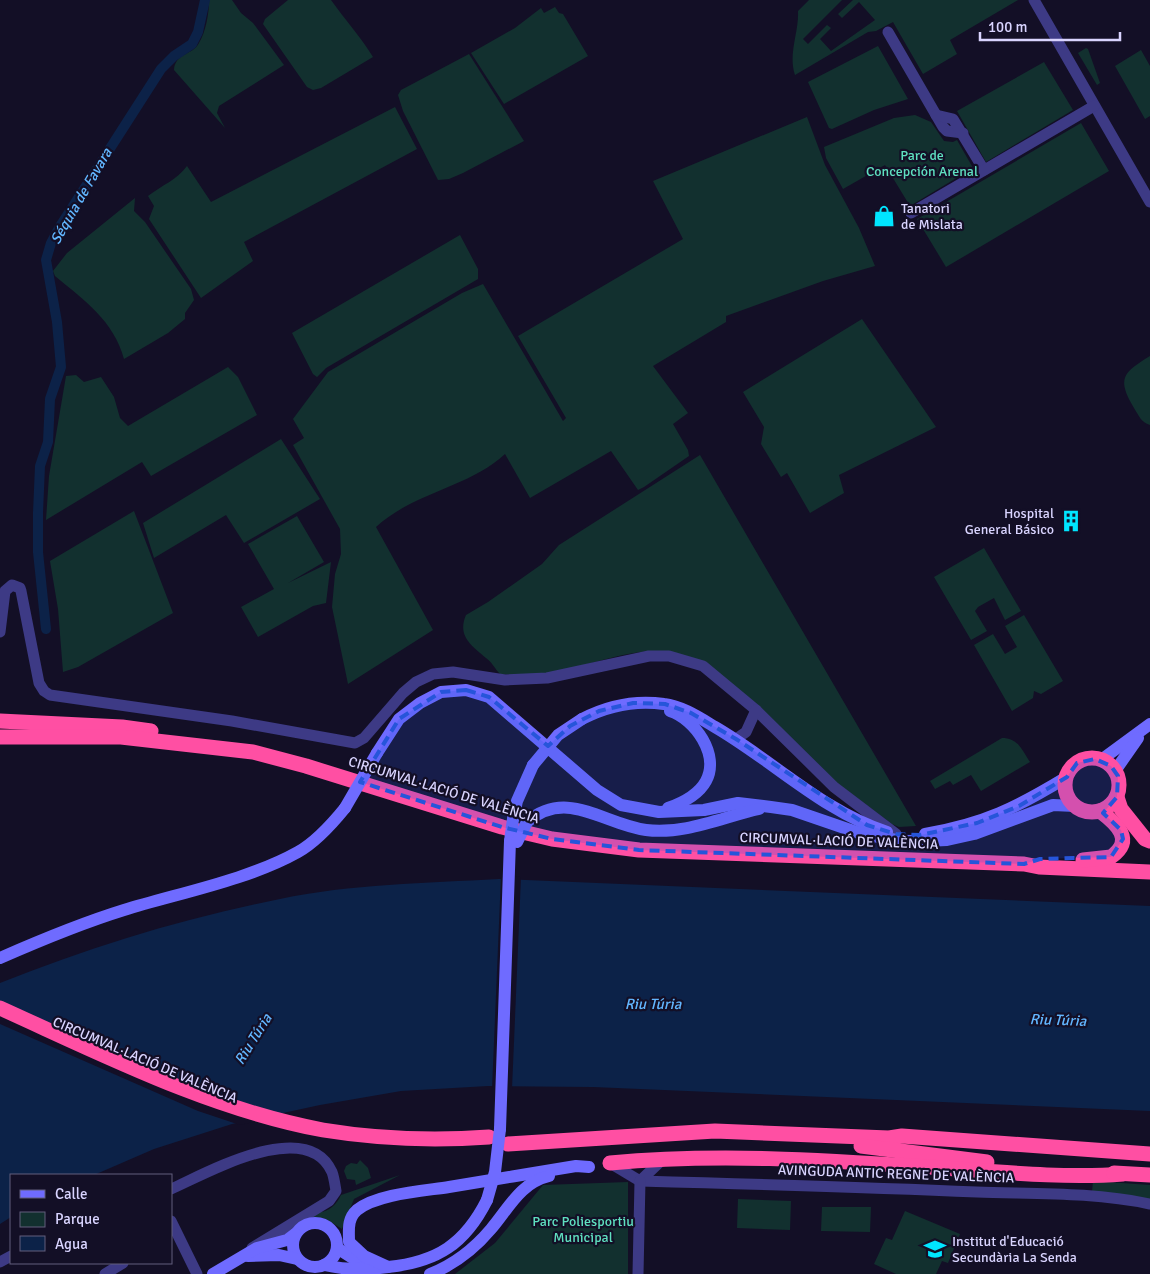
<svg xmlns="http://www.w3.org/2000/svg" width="1150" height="1274" font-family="Signika,sans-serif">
	<rect width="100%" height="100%" fill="#130f26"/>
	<g fill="#12302f">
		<path d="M209,0H232L241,13L253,23L284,65L219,106L217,113L225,128L174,70C175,53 193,55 199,43C206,31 209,14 209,0Z"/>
		<path d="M288,0H331C345,20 361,37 373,57L321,88L313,90L307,87L263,24L265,19Z"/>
		<path d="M809,0H842L803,39L808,44L827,25L831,28L820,39L831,51L875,20L859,2L842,18L838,14L853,0H1018L950,40L957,54L923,74L893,22L876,31L868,32L795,75C788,53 799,33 798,11Z"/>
		<path d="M555,7L559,13L563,14L588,56L504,104L471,53L515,28L541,8L544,13Z"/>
		<path d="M878,46L908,99L874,110L832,129L829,128L808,82Z"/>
		<path d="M1086,48L1088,49L1100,83L1097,85L1078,53Z"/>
		<path d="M1141,50L1150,66V116L1145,119L1115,66Z"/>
		<path d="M469,54L524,141L463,173L449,179L438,180L403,111L398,95L401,90Z"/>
		<path d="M1044,62L1073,110L986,162L957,111Z"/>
		<path d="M395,107L417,149L244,242L253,261L201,298L149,219L154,206L148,196C162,185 177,180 187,166L211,202Z"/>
		<path d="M915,115L931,122L944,141L953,142L957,140L973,168L910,206L885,165L843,189L826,158L824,147L894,118Z"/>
		<path d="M807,117L825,165L859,228L875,266L823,281L726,316V322L653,366L688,413L673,424L688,450L689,456L644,487L638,490L611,451L530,498L505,454C468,488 414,492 376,527L433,630L348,684L332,607L335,574L341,554L340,529L293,445L304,438L293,419L328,372L462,293L483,284L563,421L566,418L518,336L683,239L653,181Z"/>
		<path d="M1081,123L1109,171L946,267L917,219Z"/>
		<path d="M135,198L134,211L145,222L191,289L194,300L185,313V319L168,333L124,359C114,321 84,300 55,276L53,271L67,253Z"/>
		<path d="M460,235L478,269V279L326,368L317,377L313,374L292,333Z"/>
		<path d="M862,319L936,427L839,475L844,493L810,513L787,473L781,477L761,444L764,427L743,392Z"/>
		<path d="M1150,356V425C1141,422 1139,416 1134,408C1117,379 1122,373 1150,356Z"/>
		<path d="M228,367L238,377L257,415L151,476L142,462L46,520L49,476L66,376L76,375L84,382L101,377L114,397L120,418L128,426Z"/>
		<path d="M281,439L320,499L244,543L226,515L154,558L143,523Z"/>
		<path d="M700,455L916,826L899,827L892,824L836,782L756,703L672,652C642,648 614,657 584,665C557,673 528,677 500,674C495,669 492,662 486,658C471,645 457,636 466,615L488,602L542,564L559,545Z"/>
		<path d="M134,511L173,613L78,667L63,672L58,609L50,561Z"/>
		<path d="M297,516L324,562L288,583L331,562L326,603L313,606L258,637L241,607L274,589L248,544Z"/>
		<path d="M984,548L1021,611L1005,620L994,598L978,607L975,611L987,631L971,640L934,577Z"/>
		<path d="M1024,615L1063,681L1041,694L1034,691L1033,698L1012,711L974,645L993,634L1005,654L1017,647L1005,626Z"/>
		<path d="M1002,738C1018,738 1022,750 1030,762L981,791L971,775L953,785L950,781L935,789L930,781Z"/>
		<path d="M360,1160L368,1168L371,1178L356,1185L355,1180L347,1179L344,1171L346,1166L351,1163L357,1164Z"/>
		<path d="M400,1175L354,1199L342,1229L326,1219L312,1217L318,1212C328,1213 337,1204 341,1195Z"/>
		<path d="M1093,1181L1150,1185V1201L1092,1192Z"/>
		<path d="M628,1182V1274H455L495,1243L543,1185Z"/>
		<path d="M738,1199L791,1201L790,1230L737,1228Z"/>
		<path d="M822,1207H871L870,1232L821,1231Z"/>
		<path d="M905,1211L960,1234L948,1263L942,1261L936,1274H896L874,1264L886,1238L892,1240Z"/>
	</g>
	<path fill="#0c2248" d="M499,879L1150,906V1111L593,1087L488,1086L401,1091L320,1105L232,1124L154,1149L94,1175H11V1217L0,1224V983C90,947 184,918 280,899C351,884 426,883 499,879Z"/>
	<g fill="#130f26">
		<path d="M501,876L521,877L512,1089H492Z"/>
		<path d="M0,1002L209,1093L282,1116L240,1125L198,1111L0,1024Z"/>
	</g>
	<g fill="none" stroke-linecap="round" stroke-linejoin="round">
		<path stroke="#0c2248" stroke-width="10" d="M46,629L38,552V513L40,466L48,442L50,399L61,367L57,322L46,260L51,243L59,228L161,69L174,56L192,44L198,32L205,0"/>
		<g stroke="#3d3a85" stroke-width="11">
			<path d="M1034,0L1150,202"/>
			<path d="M888,32L943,127L947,131L963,133"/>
			<path d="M936,115L953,119L984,170"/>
			<path d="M911,213L1094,106"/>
			<path d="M0,632L5,591L12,585L20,588L21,591L39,683L44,691L50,695L232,721L355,743L364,738L403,693L416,682L433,674L453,672L505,680L547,678L649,656H669L703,666L756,710L834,787L896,834"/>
			<path d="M736,739L746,732L756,710"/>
			<path d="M610,1163L640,1181"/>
			<path d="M640,1181C752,1184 864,1187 977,1192C1034,1194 1094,1192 1150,1204"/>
			<path d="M640,1181L664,1158"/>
			<path d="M171,1189C207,1173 307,1116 332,1172C334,1177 335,1185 336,1191L329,1201L252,1248"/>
			<path d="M171,1221L197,1274"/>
			<path d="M0,1262L11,1256"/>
			<path d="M105,1274L123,1263"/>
			<path d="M638,1274L640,1181"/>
		</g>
		<g stroke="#6f6bff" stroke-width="12">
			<path d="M582,719C607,706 636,700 664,704C682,706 700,718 715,727C772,760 824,812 887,832"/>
			<path d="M377,753L399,719L420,703L441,692L466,690L489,697L597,790L621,805L659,812L704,810L738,803L771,807L792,810L862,834L902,841H925L947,840L974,834L1053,805L1075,806"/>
			<path d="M1101,760L1150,724"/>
			<path d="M1115,771L1138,738"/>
			<path d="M668,808C682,803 699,794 706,781C720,755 695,719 670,711"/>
			<path d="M513,819L517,801L533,765"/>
			<path d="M527,822C567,788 603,824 646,830C684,835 723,817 759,809"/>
			<path d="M925,834C984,824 1016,808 1067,777"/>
			<path d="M0,958C41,940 82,923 124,910C179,893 248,880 298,852C316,842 332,824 345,808"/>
			<path d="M500,1129L510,841"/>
			<circle cx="315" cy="1245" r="22"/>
			<path d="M337,1248L354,1259L366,1263"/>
			<path d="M248,1256L279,1255L297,1259"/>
			<path d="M324,1265C346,1270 367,1270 388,1267C437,1262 465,1244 487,1200"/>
			<path d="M388,1267L364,1256L349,1242C349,1230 347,1219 357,1210C377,1194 423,1191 449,1187C491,1180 534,1173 576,1166L589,1167"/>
			<path d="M213,1274L257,1248L287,1240L295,1234"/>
			<path d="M430,1274C453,1265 475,1248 491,1229C509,1208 520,1183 549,1176"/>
		</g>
		<g stroke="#ff4fa3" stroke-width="15">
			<path d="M0,721L122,727L151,731"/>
			<path d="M0,737H121L253,752L306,766L502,827L552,839L639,850L1024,864L1039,867L1150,872"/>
			<circle cx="1092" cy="785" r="27"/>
			<path d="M1117,797L1121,809L1145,839L1150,841"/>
			<path d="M1083,860L1111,857C1135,840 1117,824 1100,811"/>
			<path d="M0,1008C104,1055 210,1109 323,1130C378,1139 433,1141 489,1137"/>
			<path d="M508,1144L715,1131L889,1138L902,1136L1150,1154"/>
			<path d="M861,1146L987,1162"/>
			<path d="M610,1163C717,1153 823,1160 929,1167C990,1171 1062,1179 1123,1174"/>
			<path d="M1114,1173L1150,1175"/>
		</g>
		<g stroke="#6f6bff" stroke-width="12">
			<path d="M533,765L558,735L582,719"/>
			<path d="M345,808L377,753"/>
			<path d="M510,841L513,819"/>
			<path d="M517,842L527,822"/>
			<path d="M487,1200L495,1172L500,1129"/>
		</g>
	</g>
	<path fill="#2655da" fill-opacity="0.2" stroke="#2655da" stroke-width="4" stroke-dasharray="10 6" stroke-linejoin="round" d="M466,690L489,697L548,746L570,726L599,711L633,703L665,704L691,713L736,739L867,825L896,834L920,835L977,823L1019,806L1067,777L1077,763L1095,759L1111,766L1118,776L1117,797L1103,813L1121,830L1123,839L1111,857L1040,859L1024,864L639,850L552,839L502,827L360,782L399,719L441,692Z"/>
	<defs>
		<g id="shop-bare" transform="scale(1.725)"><path d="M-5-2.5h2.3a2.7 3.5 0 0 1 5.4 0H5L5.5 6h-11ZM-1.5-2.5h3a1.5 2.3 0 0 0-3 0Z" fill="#00e5ff" stroke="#130f26" stroke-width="2.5" paint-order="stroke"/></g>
		<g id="building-bare" transform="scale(1.725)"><path d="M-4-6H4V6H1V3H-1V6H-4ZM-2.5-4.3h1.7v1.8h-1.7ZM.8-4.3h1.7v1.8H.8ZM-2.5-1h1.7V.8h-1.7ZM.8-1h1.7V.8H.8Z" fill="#00e5ff" stroke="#130f26" stroke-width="2.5" paint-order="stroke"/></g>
		<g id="school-bare" transform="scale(1.725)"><path d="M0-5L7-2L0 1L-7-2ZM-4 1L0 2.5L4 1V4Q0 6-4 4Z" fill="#00e5ff" stroke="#130f26" stroke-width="2.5" paint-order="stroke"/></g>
	</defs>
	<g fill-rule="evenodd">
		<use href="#shop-bare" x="884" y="216"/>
		<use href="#building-bare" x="1071" y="521"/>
		<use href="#school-bare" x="935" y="1249"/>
	</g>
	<g text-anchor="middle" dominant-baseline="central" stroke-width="4.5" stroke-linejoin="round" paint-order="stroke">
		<g font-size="14" fill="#5fe0c0" stroke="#130f26">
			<text x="922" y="155">Parc de<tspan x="922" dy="16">Concepción Arenal</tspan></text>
			<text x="583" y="1221">Parc Poliesportiu<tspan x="583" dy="16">Municipal</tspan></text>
		</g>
		<g font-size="14" fill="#d9d4ff" stroke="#130f26" text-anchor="start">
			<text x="901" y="208">Tanatori<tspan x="901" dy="16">de Mislata</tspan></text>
			<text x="1054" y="513" text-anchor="end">Hospital<tspan x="1054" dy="16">General Básico</tspan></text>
			<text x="952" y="1241">Institut d'Educació<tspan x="952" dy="16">Secundària La Senda</tspan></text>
		</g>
		<g font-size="14" fill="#d9d4ff" stroke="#130f26">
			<text transform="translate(444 790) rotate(17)">CIRCUMVAL·LACIÓ DE VALÈNCIA</text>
			<text transform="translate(839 841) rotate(2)">CIRCUMVAL·LACIÓ DE VALÈNCIA</text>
			<text transform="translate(145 1060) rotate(23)">CIRCUMVAL·LACIÓ DE VALÈNCIA</text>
			<text transform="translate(896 1174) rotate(2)">AVINGUDA ANTIC REGNE DE VALÈNCIA</text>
		</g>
		<g font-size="15" font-style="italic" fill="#62b6ff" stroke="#130f26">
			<text transform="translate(81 196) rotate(-60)">Séquia de Favara</text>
			<text x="653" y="1004">Riu Túria</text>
			<text transform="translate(1058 1020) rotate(2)">Riu Túria</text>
			<text transform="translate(253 1039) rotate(-58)">Riu Túria</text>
		</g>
	</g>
	<rect x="10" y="1174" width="162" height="90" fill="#130f26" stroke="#625e7d"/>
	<rect x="20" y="1190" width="25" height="8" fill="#6f6bff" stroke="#625e7d"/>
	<text x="55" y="1199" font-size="15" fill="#d9d4ff">Calle</text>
	<rect x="20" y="1212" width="25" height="15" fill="#12302f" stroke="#625e7d"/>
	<text x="55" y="1224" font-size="15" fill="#d9d4ff">Parque</text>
	<rect x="20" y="1236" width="25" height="15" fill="#0c2248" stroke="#625e7d"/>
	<text x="55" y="1249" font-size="15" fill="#d9d4ff">Agua</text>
	<path d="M980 32v8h140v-8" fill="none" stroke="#d9d4ff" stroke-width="2.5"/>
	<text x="988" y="32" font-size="15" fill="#d9d4ff" stroke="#130f26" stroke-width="4" paint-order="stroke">100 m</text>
</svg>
